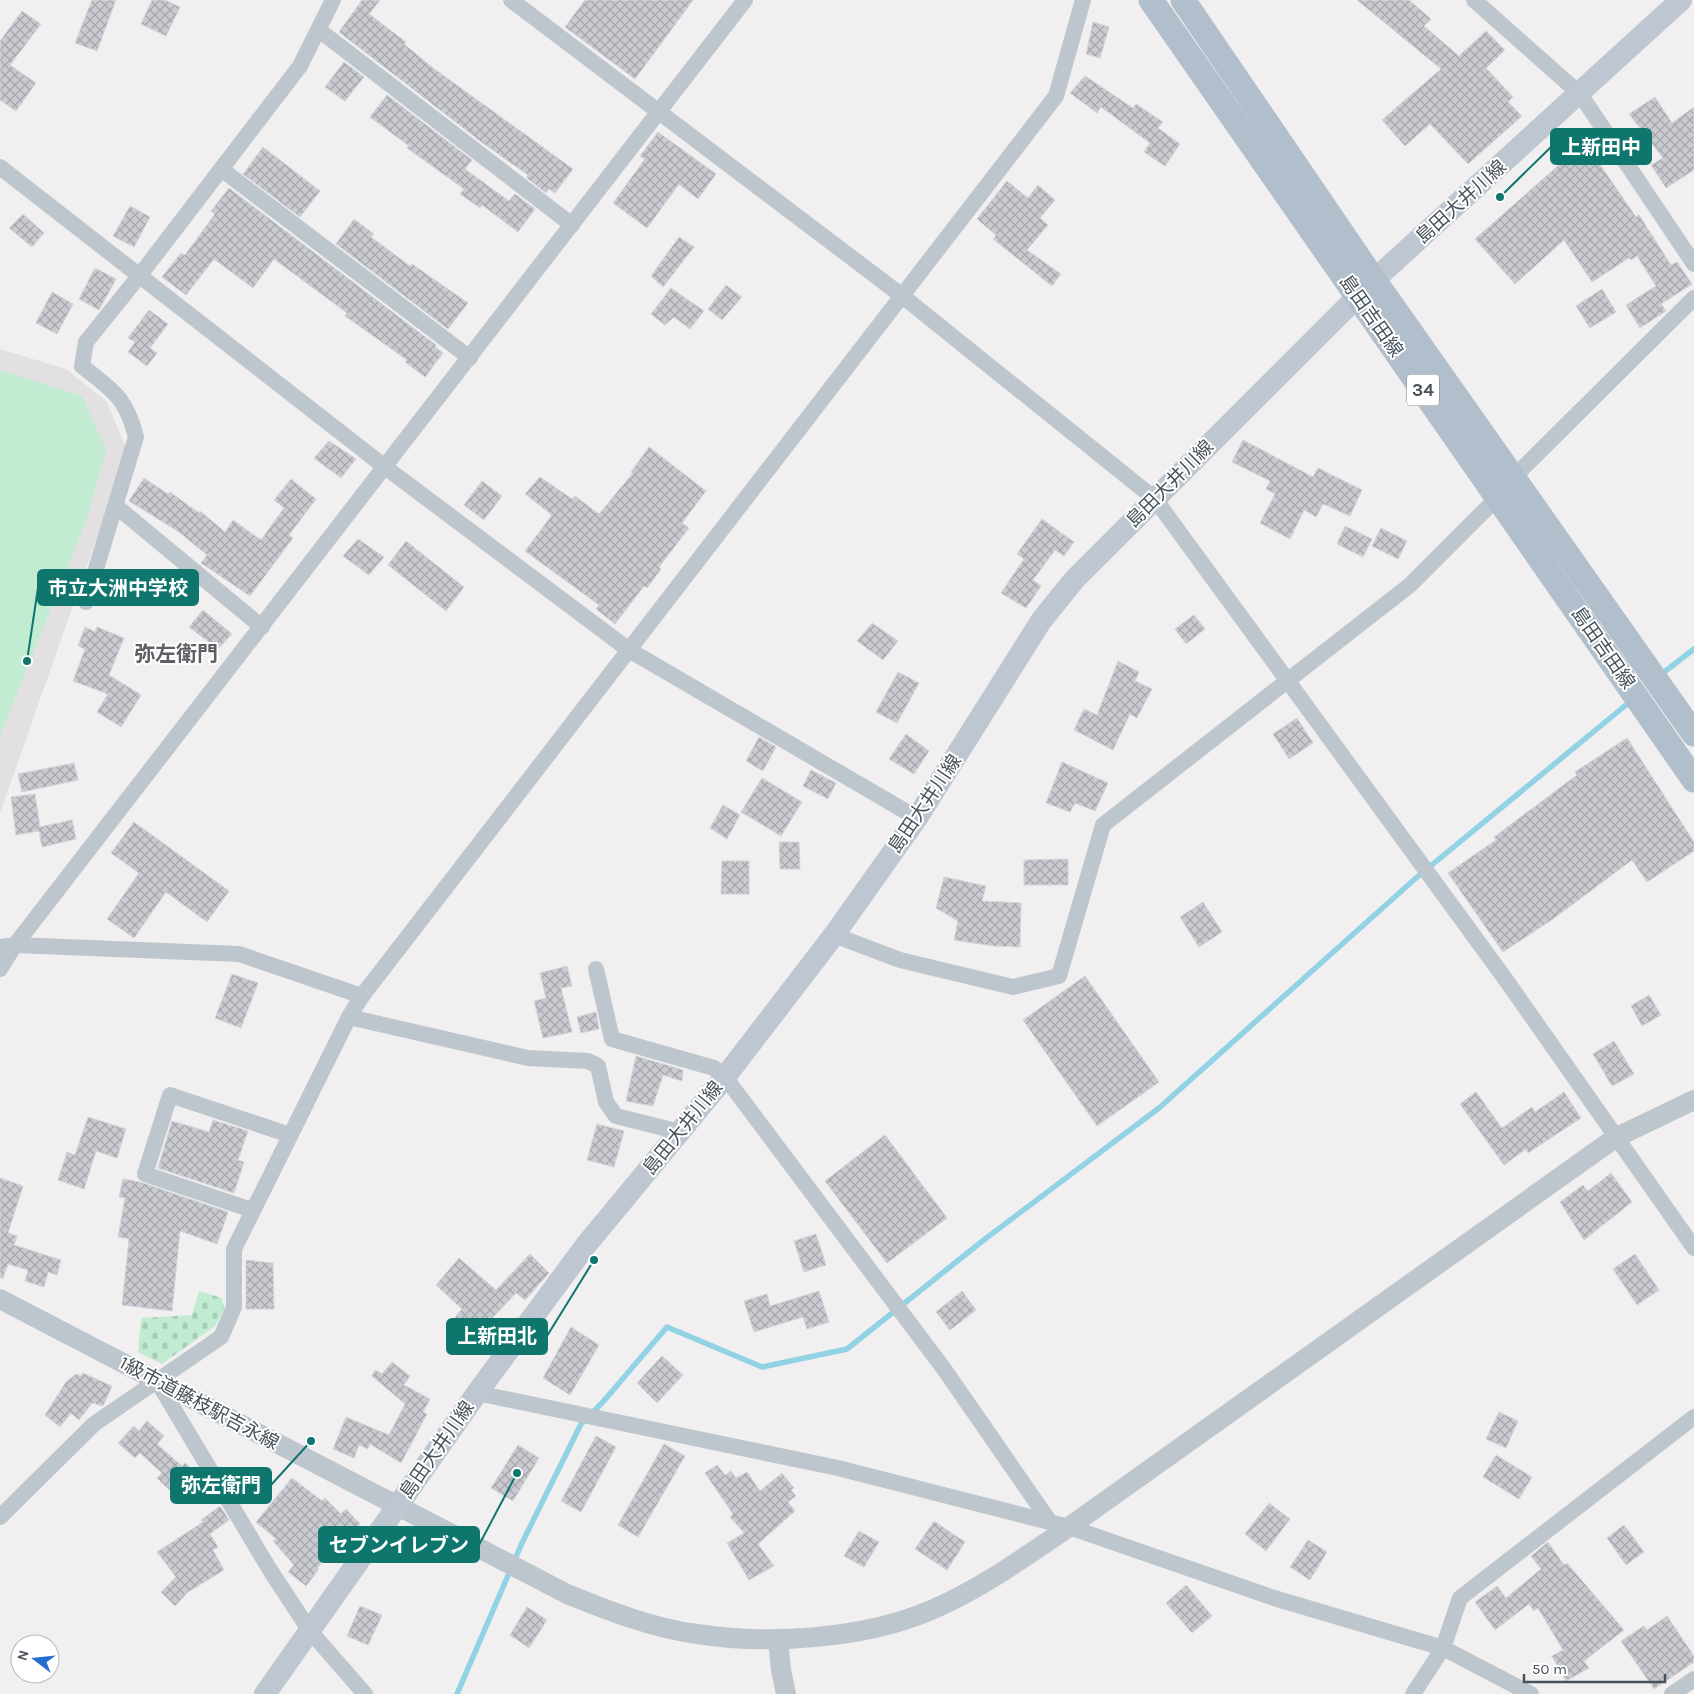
<svg xmlns="http://www.w3.org/2000/svg" width="1694" height="1694" font-family="Karla,'Noto Sans JP',sans-serif">
	<defs>
		<pattern id="cemetery-stones" width="16" height="16" patternUnits="userSpaceOnUse" patternTransform="scale(1.25)"><rect width="16" height="16" fill="#c1ecd2"/><path d="M2 7V4a2 2 0 0 1 4 0v3zM10 15v-3a2 2 0 0 1 4 0v3z" fill="#a7ccb7"/></pattern>
		<pattern id="building-cross-hatch" width="8" height="8" patternUnits="userSpaceOnUse" patternTransform="scale(1.25)"><rect width="8" height="8" fill="#c9cbd1"/><path d="M0 0l8 8M0 8l8-8" fill="none" stroke="#a5a7ad"/></pattern>
	</defs>
	<rect width="100%" height="100%" fill="#f1efef"/>
	<path fill="#e2e0e0" d="M0,349L66,369L107,402L126,448L107,509L0,813Z"/>
	<path fill="url(#cemetery-stones)" d="M199,1291L222,1298L224,1310L215,1326L162,1364L138,1352L141,1318L192,1315Z"/>
	<path fill="#c1ecd2" d="M0,370L82,396L106,450L86,520L0,735Z"/>
	<g fill="none" stroke-linecap="round" stroke-linejoin="round">
		<g stroke="#91d2e5" stroke-width="5.5">
			<path d="M1659,676L1694,649"/>
			<path d="M457,1694L522,1543L581,1424L602,1403L667,1327L762,1367L847,1349L985,1239L1159,1108L1416,878L1632,700"/>
		</g>
	</g>
	<g fill="url(#building-cross-hatch)" stroke="#d3d5da">
		<path d="M92,0H116L97,51L75,43Z"/>
		<path d="M152,0H165L180,7L166,36L141,24Z"/>
		<path d="M362,0H380L369,14L406,42L404,44L433,68L573,169L555,193L549,189L546,193L527,178L528,175L484,144L339,32Z"/>
		<path d="M585,0H693L635,79L565,27Z"/>
		<path d="M1357,0H1409L1431,19L1424,26L1459,56L1486,31L1505,50L1486,68L1513,97L1508,102L1522,116L1468,164L1430,124L1405,146L1382,120L1441,69Z"/>
		<path d="M22,11L41,24L10,65L36,83L16,111L0,100V41Z"/>
		<path d="M1093,22L1109,27L1100,58L1086,54Z"/>
		<path d="M344,62L364,77L345,101L325,87Z"/>
		<path d="M1085,76L1133,108L1136,104L1163,122L1158,128L1180,144L1165,166L1144,152L1150,143L1101,107L1097,113L1070,93Z"/>
		<path d="M387,95L472,160L465,169L509,201L515,194L535,209L518,232L482,205L480,208L460,194L464,189L407,148L409,146L370,117Z"/>
		<path d="M1655,97L1672,123L1694,107V170L1666,188L1651,165L1663,158L1629,114Z"/>
		<path d="M658,132L716,174L698,199L679,184L647,228L613,203L645,159L640,156Z"/>
		<path d="M1579,134L1636,217L1639,215L1671,265L1677,262L1692,284L1661,304L1666,311L1640,328L1626,305L1656,286L1637,256L1631,260L1629,258L1592,282L1564,240L1515,284L1475,239L1561,163L1553,151Z"/>
		<path d="M263,147L320,191L300,217L243,174Z"/>
		<path d="M1007,181L1028,198L1038,185L1055,200L1040,218L1048,225L1027,250L1061,274L1052,286L993,239L996,235L977,219Z"/>
		<path d="M229,188L436,345L435,347L443,353L425,377L405,362L407,360L345,316L347,313L274,259L253,288L214,259L186,295L162,277L181,253L185,255L215,214L211,211Z"/>
		<path d="M130,206L150,217L134,247L113,236Z"/>
		<path d="M23,214L44,233L32,247L9,228Z"/>
		<path d="M354,219L374,234L371,237L410,266L412,264L468,303L448,329L336,244Z"/>
		<path d="M679,237L694,247L663,287L651,276Z"/>
		<path d="M95,268L116,279L99,310L79,299Z"/>
		<path d="M726,285L742,297L722,320L708,309Z"/>
		<path d="M671,288L704,311L690,329L674,317L665,325L651,314Z"/>
		<path d="M1602,289L1616,312L1590,328L1576,306Z"/>
		<path d="M52,292L73,304L57,334L36,323Z"/>
		<path d="M149,310L168,324L150,348L157,353L147,366L128,352L135,342L128,338Z"/>
		<path d="M1243,440L1313,477L1318,468L1362,490L1350,516L1323,504L1316,517L1304,510L1290,539L1260,523L1275,494L1266,489L1270,481L1232,462Z"/>
		<path d="M329,441L356,459L341,478L314,458Z"/>
		<path d="M649,447L706,491L682,523L689,528L659,567L661,569L647,588L644,586L615,624L596,609L599,605L525,551L552,515L525,494L540,477L572,499L575,496L599,514L633,473L631,472Z"/>
		<path d="M144,478L168,494L170,492L199,513L200,511L225,532L233,520L261,540L284,508L274,500L291,479L316,499L289,535L293,538L250,596L201,563L207,555L179,532L129,501Z"/>
		<path d="M482,481L502,496L484,520L464,505Z"/>
		<path d="M1042,519L1074,542L1064,556L1055,550L1033,580L1041,586L1026,608L1001,593L1024,559L1017,554Z"/>
		<path d="M1345,526L1372,539L1363,557L1337,544Z"/>
		<path d="M1381,528L1407,541L1398,559L1372,546Z"/>
		<path d="M358,539L384,557L369,575L343,556Z"/>
		<path d="M406,541L464,587L446,611L388,565Z"/>
		<path d="M203,610L232,634L218,649L189,627Z"/>
		<path d="M1194,615L1205,629L1186,644L1175,629Z"/>
		<path d="M872,623L898,641L883,660L857,641Z"/>
		<path d="M85,627L95,632L97,627L124,638L109,675L141,695L121,727L97,712L108,694L73,681L85,649L78,646Z"/>
		<path d="M1118,661L1139,672L1135,681L1152,689L1137,718L1130,714L1113,750L1074,730L1084,709L1097,715Z"/>
		<path d="M898,672L919,683L897,723L876,712Z"/>
		<path d="M1297,718L1313,743L1289,759L1273,734Z"/>
		<path d="M906,734L929,751L914,774L889,759Z"/>
		<path d="M759,737L776,747L763,771L746,761Z"/>
		<path d="M1627,738L1694,842V851L1647,882L1632,860L1553,919L1503,952L1448,873L1496,840L1494,837L1577,775L1575,772Z"/>
		<path d="M1062,762L1108,783L1095,811L1075,803L1070,812L1046,803Z"/>
		<path d="M74,763L78,780L22,792L18,774Z"/>
		<path d="M811,770L836,783L828,799L803,786Z"/>
		<path d="M762,778L802,802L781,836L741,812Z"/>
		<path d="M35,794L40,827L72,820L76,839L42,847L39,831L16,835L11,797Z"/>
		<path d="M723,805L740,815L727,839L710,828Z"/>
		<path d="M134,822L229,891L207,922L166,892L134,938L107,919L139,873L111,853Z"/>
		<path d="M779,842H799L800,869H780Z"/>
		<path d="M1068,859V885H1024V860Z"/>
		<path d="M722,861H749V894H721Z"/>
		<path d="M944,877L986,886L982,901L1021,903L1020,947L993,946L954,940L958,921L936,908Z"/>
		<path d="M1203,902L1222,932L1199,947L1180,917Z"/>
		<path d="M567,966L572,986L561,988L572,1032L543,1038L534,1001L546,998L540,973Z"/>
		<path d="M232,974L258,983L241,1028L215,1018Z"/>
		<path d="M1085,976L1159,1082L1097,1126L1023,1020Z"/>
		<path d="M1649,995L1661,1015L1642,1026L1631,1006Z"/>
		<path d="M596,1012L599,1029L581,1033L577,1017Z"/>
		<path d="M1614,1041L1634,1074L1612,1086L1593,1054Z"/>
		<path d="M636,1056L683,1070L682,1081L663,1075L653,1106L626,1101Z"/>
		<path d="M1476,1092L1502,1128L1532,1107L1535,1112L1564,1092L1581,1118L1528,1153L1526,1149L1504,1165L1460,1104Z"/>
		<path d="M88,1117L126,1129L117,1158L96,1151L84,1189L58,1180L67,1152L75,1155Z"/>
		<path d="M213,1120L248,1131L238,1160L244,1162L234,1193L158,1168L172,1121L209,1132Z"/>
		<path d="M597,1124L624,1131L614,1167L587,1160Z"/>
		<path d="M885,1135L947,1218L887,1263L825,1181Z"/>
		<path d="M1611,1173L1632,1202L1584,1240L1560,1202L1583,1185L1588,1191Z"/>
		<path d="M0,1178L23,1186L8,1233L17,1236L14,1245L61,1260L57,1275L48,1272L44,1287L25,1281L28,1270L8,1264L3,1278H0Z"/>
		<path d="M123,1179L140,1182L228,1212L217,1244L180,1231L172,1311L122,1305L129,1239L118,1237L125,1198L119,1197Z"/>
		<path d="M816,1234L826,1265L804,1272L794,1241Z"/>
		<path d="M530,1254L549,1273L525,1300L516,1293L475,1336L455,1317L462,1309L436,1285L459,1258L496,1290Z"/>
		<path d="M1635,1254L1659,1290L1637,1305L1613,1269Z"/>
		<path d="M246,1260L273,1263L274,1309H246Z"/>
		<path d="M819,1291L829,1322L807,1329L803,1317L754,1332L744,1301L767,1294L770,1306Z"/>
		<path d="M962,1291L976,1310L950,1330L936,1312Z"/>
		<path d="M571,1327L599,1345L570,1395L543,1378Z"/>
		<path d="M662,1356L683,1375L657,1403L637,1383Z"/>
		<path d="M392,1362L410,1376L404,1385L430,1399L423,1412L427,1414L401,1463L370,1444L368,1449L359,1445L354,1458L333,1449L346,1417L389,1435L405,1404L372,1376L375,1370L382,1374Z"/>
		<path d="M83,1373L112,1386L103,1406L92,1403L79,1420L71,1413L60,1427L45,1415L66,1382L76,1374L81,1376Z"/>
		<path d="M1499,1412L1518,1421L1506,1448L1486,1439Z"/>
		<path d="M147,1421L164,1436L157,1444L182,1466L185,1463L201,1478L180,1500L157,1478L162,1473L140,1453L135,1458L118,1443L134,1426L139,1431Z"/>
		<path d="M596,1436L616,1447L581,1512L561,1501Z"/>
		<path d="M664,1444L685,1456L638,1537L618,1525Z"/>
		<path d="M518,1445L539,1458L513,1501L491,1488Z"/>
		<path d="M1496,1455L1532,1477L1519,1499L1483,1477Z"/>
		<path d="M717,1465L725,1475L731,1471L736,1478L747,1472L760,1491L782,1473L794,1488L791,1490L796,1496L788,1502L795,1511L758,1544L774,1566L749,1580L727,1543L744,1533L730,1517L733,1514L705,1473Z"/>
		<path d="M292,1478L322,1501L325,1498L341,1514L346,1509L360,1524L355,1528L361,1534L357,1540L348,1549L341,1541L317,1568L319,1569L306,1586L288,1572L294,1565L273,1541L276,1539L256,1522Z"/>
		<path d="M1269,1503L1290,1519L1266,1551L1245,1534Z"/>
		<path d="M220,1506L229,1520L210,1534L218,1547L213,1550L224,1570L188,1592L175,1606L161,1592L176,1577L157,1552L203,1522L201,1520Z"/>
		<path d="M934,1521L965,1542L947,1570L915,1549Z"/>
		<path d="M1624,1525L1644,1552L1626,1565L1607,1538Z"/>
		<path d="M859,1531L879,1542L864,1567L844,1556Z"/>
		<path d="M1308,1540L1327,1552L1310,1580L1290,1567Z"/>
		<path d="M1548,1542L1564,1565L1567,1563L1624,1630L1584,1661L1589,1668L1566,1681L1552,1656L1563,1650L1538,1608L1534,1611L1529,1604L1495,1630L1475,1602L1497,1586L1506,1598L1541,1569L1531,1556Z"/>
		<path d="M1186,1585L1212,1616L1192,1633L1166,1603Z"/>
		<path d="M360,1606L382,1615L368,1645L347,1636Z"/>
		<path d="M527,1607L547,1620L529,1648L510,1635Z"/>
		<path d="M1667,1616L1694,1656V1662L1654,1689L1621,1641L1644,1626L1647,1630Z"/>
	</g>
	<g fill="none" stroke-linecap="round" stroke-linejoin="round">
		<g stroke="#bec6cd" stroke-width="16">
			<path d="M511,0L901,295L1155,499L1506,980L1694,1248"/>
			<path d="M1474,0L1580,94L1694,264"/>
			<path d="M319,30L572,225"/>
			<path d="M0,167L385,467L629,650L917,818"/>
			<path d="M221,169L470,358"/>
			<path d="M1514,477L1694,298"/>
			<path d="M117,507L262,627"/>
			<path d="M86,602L136,437C126,397 113,391 82,366L86,342L140,275L300,66L333,0"/>
			<path d="M834,935L900,960L1013,987L1059,976L1103,825L1410,585L1498,497"/>
			<path d="M0,947L15,945L239,954L362,996L1056,96L1083,0"/>
			<path d="M0,969L15,945L745,0"/>
			<path d="M596,969L612,1039L714,1068L725,1077L944,1369L1050,1522"/>
			<path d="M349,1017L528,1058L588,1061L598,1066L606,1102L616,1116L680,1132"/>
			<path d="M252,1210L145,1174L170,1095L290,1135"/>
			<path d="M157,1381L270,1570L310,1631L365,1694"/>
			<path d="M477,1393L838,1468L1069,1527L1274,1598L1443,1648L1531,1694"/>
			<path d="M0,1517L94,1424L221,1337L234,1307V1249L349,1017L362,996"/>
			<path d="M1413,1694L1443,1648L1460,1598L1694,1417"/>
			<path d="M1672,1694L1694,1679"/>
		</g>
		<g stroke="#bec6cd" stroke-width="20">
			<path d="M0,1299L567,1594C609,1611 652,1628 697,1634C769,1645 862,1639 929,1611C979,1590 1025,1557 1069,1527L1615,1138L1694,1100"/>
			<path d="M778,1639L781,1670L786,1694"/>
		</g>
		<path stroke="#bec7d1" stroke-width="22" d="M265,1694L477,1393L586,1245L725,1077L834,935L917,818L1041,621L1074,580L1374,280L1681,0"/>
		<g stroke="#b1becc" stroke-width="25">
			<path d="M1151,0L1694,780"/>
			<path d="M1183,0L1374,280L1694,734"/>
		</g>
	</g>
	<g text-anchor="middle" dominant-baseline="central" stroke-width="4" stroke-linejoin="round" paint-order="stroke">
		<rect fill="#fff" stroke="#7f868c" stroke-width="1" x="1407" y="374.5" width="32" height="31" rx="4"/>
		<g font-size="18" font-weight="bold" fill="#48525b">
			<text x="1423" y="390">34</text>
		</g>
		<g font-size="19" fill="#48525b" stroke="#fff">
			<text transform="translate(1461 202) rotate(-42)">島田大井川線</text>
			<text transform="translate(1371 316) rotate(55)">島田吉田線</text>
			<text transform="translate(1170 484) rotate(-45)">島田大井川線</text>
			<text transform="translate(1603 648) rotate(55)">島田吉田線</text>
			<text transform="translate(925 804) rotate(-56)">島田大井川線</text>
			<text transform="translate(683 1128) rotate(-51)">島田大井川線</text>
			<text transform="translate(199 1403) rotate(28)">1級市道藤枝駅吉永線</text>
			<text transform="translate(437 1450) rotate(-55)">島田大井川線</text>
		</g>
		<g font-size="21" font-weight="bold" fill="#5c5f63" stroke="#fff">
			<text x="176" y="654">弥左衛門</text>
		</g>
	</g>
	<path fill="none" stroke="#0f766e" stroke-width="2" d="M1500 197L1551 147M27 661L38 588M594 1260L547 1336M311 1441L271 1485M517 1473L479 1545"/>
	<g fill="#0f766e" stroke="#fff" stroke-width="2">
		<circle cx="1500" cy="197" r="5"/>
		<circle cx="27" cy="661" r="5"/>
		<circle cx="594" cy="1260" r="5"/>
		<circle cx="311" cy="1441" r="5"/>
		<circle cx="517" cy="1473" r="5"/>
	</g>
	<g fill="#0f766e" stroke="#0f766e" stroke-width="2">
		<rect x="1551" y="129" width="100" height="35" rx="5"/>
		<rect x="38" y="570" width="160" height="35" rx="5"/>
		<rect x="447" y="1319" width="100" height="35" rx="5"/>
		<rect x="171" y="1468" width="100" height="35" rx="5"/>
		<rect x="319" y="1527" width="160" height="35" rx="5"/>
	</g>
	<g font-size="20" text-anchor="middle" font-weight="bold" fill="#fff">
		<text x="1601" y="154">上新田中</text>
		<text x="118" y="595">市立大洲中学校</text>
		<text x="497" y="1343">上新田北</text>
		<text x="221" y="1492">弥左衛門</text>
		<text x="399" y="1552">セブンイレブン</text>
	</g>
	<g transform="translate(35 1659) rotate(286)"><circle r="24" fill="#ffffff" stroke="#b6babd"/>
	<path d="M0-4L9 19L0 12L-9 19Z" fill="#276ed4"/>
	<text y="-8" font-size="14" font-weight="bold" text-anchor="middle" fill="#48525b">N</text>
	</g>
	<path d="M1524 1674v8h141v-8" fill="none" stroke="#48525b" stroke-width="2.5"/>
	<text x="1532" y="1674" font-size="15" fill="#48525b" stroke="#ffffff" stroke-width="4" paint-order="stroke">50 m</text>
</svg>
